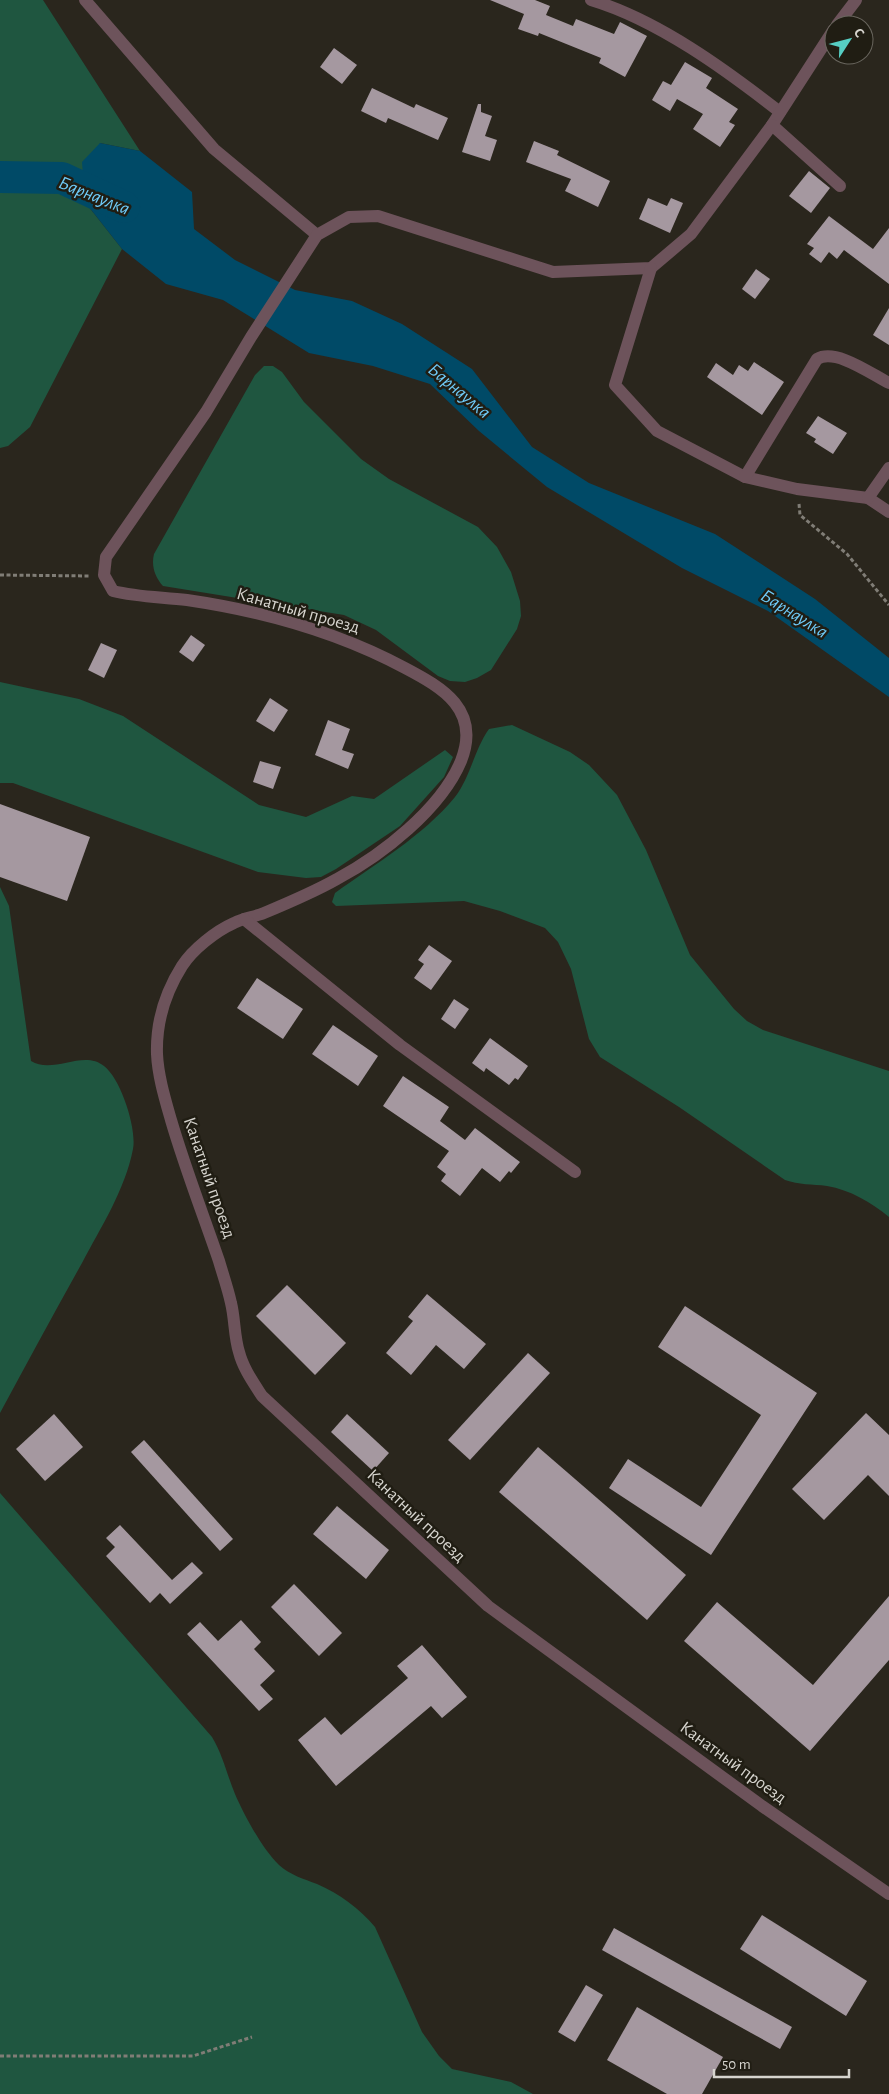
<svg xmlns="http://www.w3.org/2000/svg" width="889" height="2094" font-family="'Alegreya Sans',sans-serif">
	<rect width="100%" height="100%" fill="#2a261d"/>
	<g fill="#1f5640">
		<path d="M0,0H43L140,151L100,143L85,202L122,249L30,427L8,446L0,448Z"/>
		<path d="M264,366H273L282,372L304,402L361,459L389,479L478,527L497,547L511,572L520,601L521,616L517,629L491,670L477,678L465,682L450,681L438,676L376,630L344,615L163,586C155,577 151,566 154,554L255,375Z"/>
		<path d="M0,682L79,699L123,716L259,805L306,817L352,796L374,799L445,750L453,757L444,777L400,826L336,869L321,877L306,878L258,872L13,783H0Z"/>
		<path d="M512,725L570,752L589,765L617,795L646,850L690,955L734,1009L747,1021L763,1030L889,1071V1217C871,1202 850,1190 827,1186C812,1184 799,1185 785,1180L679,1107L600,1057L589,1039L571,969L558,942L545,928L500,911L464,901L336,906L332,902L335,893C375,864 423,836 455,797C471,776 474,750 489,729Z"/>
		<path d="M0,887L9,906L31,1061C53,1075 83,1049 104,1066C121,1079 137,1129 133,1149C125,1190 101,1227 82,1263C54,1313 27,1363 0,1413Z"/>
		<path d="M0,1493L212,1737C223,1755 227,1775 235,1794C244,1815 263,1850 279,1865C290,1875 304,1879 317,1884C340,1894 359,1908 375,1927L422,2032L439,2056L452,2069L511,2082L533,2094H0Z"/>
	</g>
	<path fill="#004a67" d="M100,143L140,151L192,192L194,229L235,260L295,290L352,301L402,324L472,369L532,447L589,483L715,534L815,599L889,658V697L768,611L682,568L547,487L479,431L430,384L373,366L309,353L223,300L166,284L122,249L85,202L82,162Z"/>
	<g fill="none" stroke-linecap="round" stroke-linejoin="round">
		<path stroke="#004a67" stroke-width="32" d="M0,177L62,178L124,207"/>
	</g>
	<g fill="#a598a0">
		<path d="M490,0H535L550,6L546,15L573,26L576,19L614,34L620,22L647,36L625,77L599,63L601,58L539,33L538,36L518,29L524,14Z"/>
		<path d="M334,48L357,65L342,84L320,67Z"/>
		<path d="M685,62L712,78L706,88L738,109L729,122L735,125L720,147L693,129L703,114L677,99L670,111L652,100L663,81L671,85Z"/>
		<path d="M372,88L414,108L416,104L448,118L438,140L388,118L386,123L361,111Z"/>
		<path d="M478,104H481V112L492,116L485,136L497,140L490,161L462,152Z"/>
		<path d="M534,141L559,151L557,155L610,181L598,207L565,191L571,179L526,162Z"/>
		<path d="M809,171L830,188L811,213L789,196Z"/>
		<path d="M648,198L667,206L671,198L683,203L670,233L639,219Z"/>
		<path d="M829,216L873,249L889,228V284L844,250L837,259L829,252L821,263L809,254L814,248L807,244Z"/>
		<path d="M756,269L770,279L755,299L742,289Z"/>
		<path d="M889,308V345L873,335Z"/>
		<path d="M754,362L784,382L762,415L707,377L716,363L733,375L739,365L748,371Z"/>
		<path d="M818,416L847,433L833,454L814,442L816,439L806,433Z"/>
		<path d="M191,635L205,645L193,662L179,652Z"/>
		<path d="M101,643L117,650L104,678L88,670Z"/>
		<path d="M270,698L288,710L274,732L256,721Z"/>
		<path d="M328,720L350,729L342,750L354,754L348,769L315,755Z"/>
		<path d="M260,761L281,767L273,789L253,782Z"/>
		<path d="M0,804L90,837L67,901L0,877Z"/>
		<path d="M429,945L452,961L431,990L414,978L424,964L418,960Z"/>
		<path d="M257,978L303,1009L283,1039L237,1008Z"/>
		<path d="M454,999L469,1009L455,1029L441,1019Z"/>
		<path d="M333,1025L378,1056L358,1086L312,1054Z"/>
		<path d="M490,1038L528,1066L518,1080L515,1078L509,1085L486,1068L484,1072L472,1063Z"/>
		<path d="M403,1076L449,1107L440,1121L465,1140L475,1128L520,1162L511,1173L509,1171L500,1182L482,1168L460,1196L441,1181L446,1174L437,1167L449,1151L383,1106Z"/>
		<path d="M287,1285L346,1343L315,1375L256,1316Z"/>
		<path d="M427,1294L486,1344L464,1369L436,1345L411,1375L386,1353L413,1321L408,1317Z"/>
		<path d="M685,1306L817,1393L711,1555L609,1488L628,1459L701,1507L761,1415L658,1347Z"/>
		<path d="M528,1353L550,1373L470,1460L448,1440Z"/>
		<path d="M866,1413L889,1435V1496L868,1475L824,1520L792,1489Z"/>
		<path d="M54,1414L83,1447L45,1481L16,1449Z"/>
		<path d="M347,1414L389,1453L373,1471L331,1432Z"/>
		<path d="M144,1440L233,1539L220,1551L131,1452Z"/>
		<path d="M538,1447L686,1575L647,1620L499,1492Z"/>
		<path d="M337,1506L389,1550L366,1579L313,1534Z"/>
		<path d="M120,1525L172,1580L192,1562L203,1573L170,1604L160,1593L150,1603L106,1556L115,1547L106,1538Z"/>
		<path d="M294,1584L342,1633L319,1656L271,1607Z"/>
		<path d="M889,1596V1660L810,1751L684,1641L717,1602L813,1685Z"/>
		<path d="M241,1620L261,1642L254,1649L275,1671L260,1685L273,1699L259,1711L187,1634L200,1622L218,1641Z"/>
		<path d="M422,1645L467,1697L442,1718L431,1706L336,1786L298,1740L325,1717L341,1735L408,1678L397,1666Z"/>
		<path d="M762,1915L867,1981L846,2016L740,1949Z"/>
		<path d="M614,1928L792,2027L780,2049L602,1950Z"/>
		<path d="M586,1985L603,1995L575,2042L558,2032Z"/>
		<path d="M637,2007L723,2057L702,2094H667L607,2060Z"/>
	</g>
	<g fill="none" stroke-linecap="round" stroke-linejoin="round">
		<g stroke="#807d76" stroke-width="3" stroke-dasharray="4 2.5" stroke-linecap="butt">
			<path d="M799,504L800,515L847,554L889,605"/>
			<path d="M0,575L91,576"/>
			<path d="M0,2056H193L252,2037"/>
		</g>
		<g stroke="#6d535b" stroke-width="12">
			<path d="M85,0L214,149L317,235"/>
			<path d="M591,0C658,20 726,70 780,112"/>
			<path d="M837,25L856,0"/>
			<path d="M834,29L772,125L691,234L651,268L553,272L378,216L349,217L317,235L251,337L206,412L106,557L104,575L113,591C137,597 162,597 187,600C262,611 338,632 405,668C443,688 481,710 461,761C441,809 382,855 337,879C314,892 288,903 264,913C254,917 244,918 234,923C216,931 193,949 182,966C165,993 156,1022 157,1054C158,1076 165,1099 171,1120C185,1168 203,1214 219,1261C223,1275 228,1289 231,1303C235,1319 234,1336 239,1352C243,1368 253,1382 262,1396L488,1606L762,1806L889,1894"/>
			<path d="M772,125L840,186"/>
			<path d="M651,268L615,385L657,431L745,477L797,489L868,498L889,512"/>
			<path d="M745,477L817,359C836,348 871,374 889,383"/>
			<path d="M868,498L889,468"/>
			<path d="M244,919L400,1045L575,1172"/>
		</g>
	</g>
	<g text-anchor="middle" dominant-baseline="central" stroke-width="5" stroke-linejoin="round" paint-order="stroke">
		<g font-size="18" fill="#d6d4ce" stroke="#201d13">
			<text transform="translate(298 611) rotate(16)">Канатный проезд</text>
			<text transform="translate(209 1178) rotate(71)">Канатный проезд</text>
			<text transform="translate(416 1516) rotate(43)">Канатный проезд</text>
			<text transform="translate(733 1763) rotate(36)">Канатный проезд</text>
		</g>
		<g font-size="19" font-style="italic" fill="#6fcbf9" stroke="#201d13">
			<text transform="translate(94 196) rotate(22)">Барнаулка</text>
			<text transform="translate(459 391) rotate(40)">Барнаулка</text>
			<text transform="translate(794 614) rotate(32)">Барнаулка</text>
		</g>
	</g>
	<g transform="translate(849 40) rotate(54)"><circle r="24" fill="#201d13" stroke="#69665e"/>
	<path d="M0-4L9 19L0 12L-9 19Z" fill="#56cec3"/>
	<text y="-8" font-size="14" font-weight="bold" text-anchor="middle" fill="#d6d4ce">С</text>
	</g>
	<path d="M714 2069v8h135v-8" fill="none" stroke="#d6d4ce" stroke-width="2.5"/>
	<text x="722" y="2069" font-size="15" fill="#d6d4ce" stroke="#201d13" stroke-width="4" paint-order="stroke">50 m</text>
</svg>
